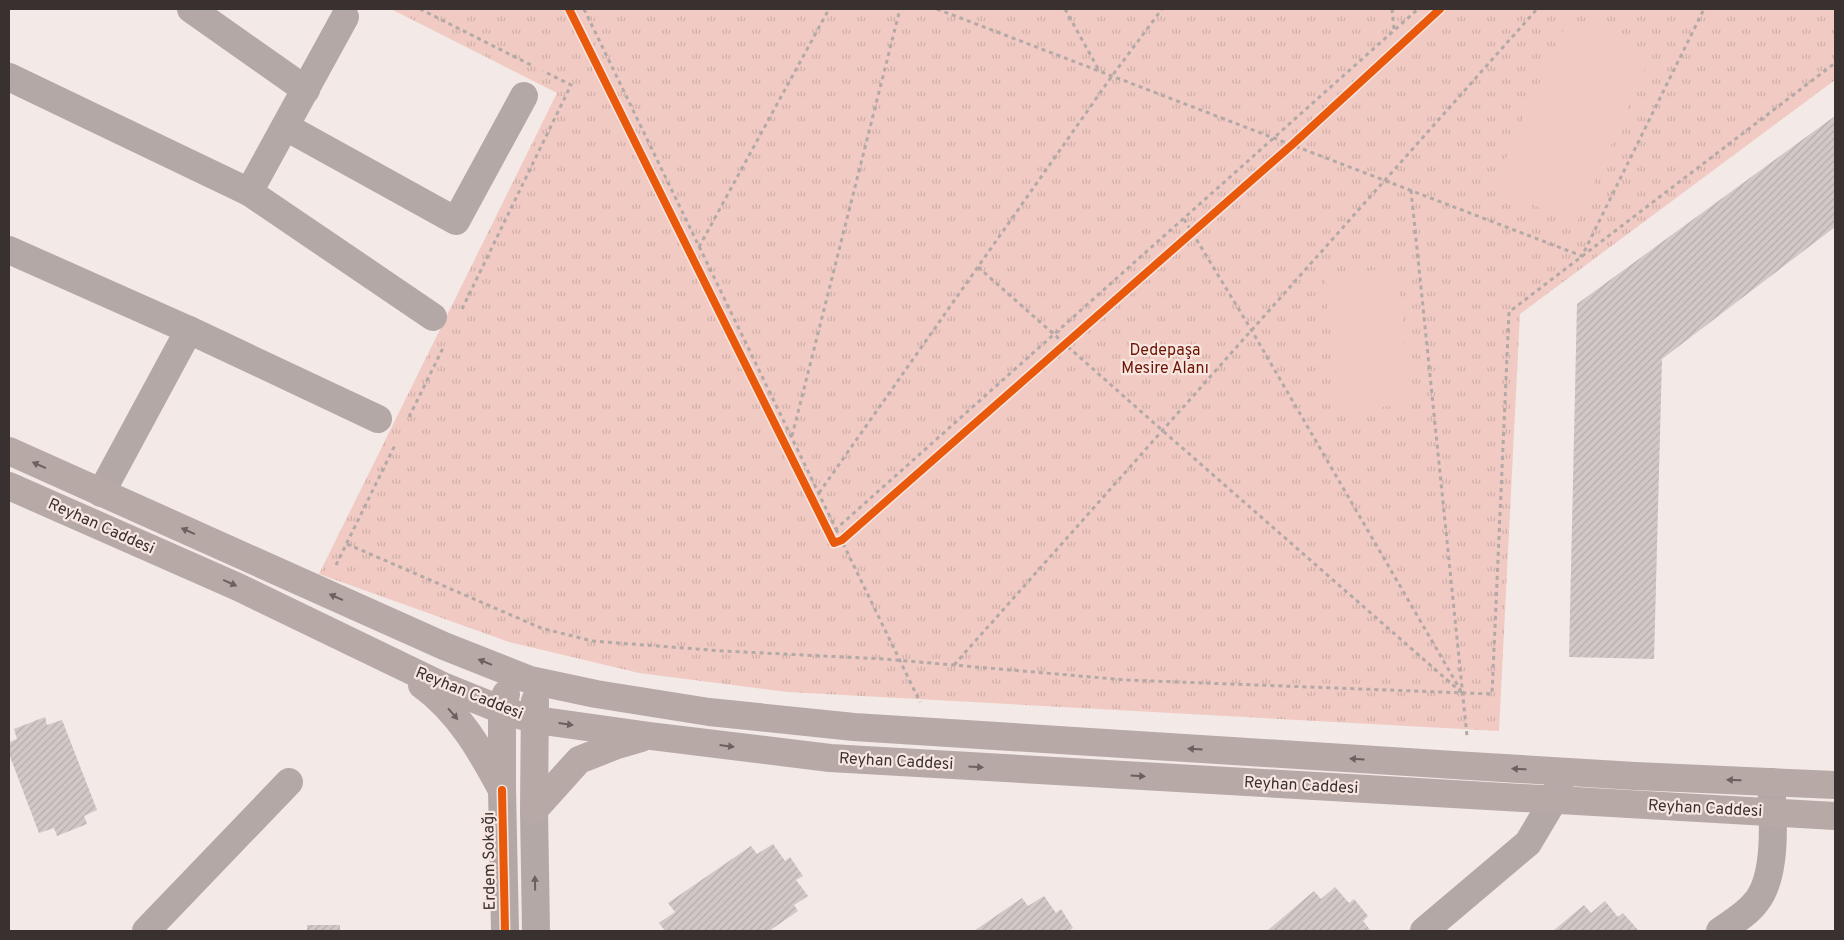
<svg xmlns="http://www.w3.org/2000/svg" width="1844" height="940" font-family="Overpass,sans-serif">
	<defs>
		<pattern id="grass-tufts" width="24" height="20" patternUnits="userSpaceOnUse" patternTransform="scale(1.25)"><rect width="24" height="20" fill="#f1cbc3"/><path d="M3 7l-1-3M5 7V3M7 7l1-3M15 17l-1-3M17 17v-4M19 17l1-3" fill="none" stroke="#cfafa8"/></pattern>
		<pattern id="building-hatch" width="6" height="6" patternUnits="userSpaceOnUse" patternTransform="scale(1.25)"><rect width="6" height="6" fill="#d1c9c7"/><path d="M-1 1l2-2M0 6l6-6M5 7l2-2" fill="none" stroke="#b4adab"/></pattern>
	</defs>
	<rect width="100%" height="100%" fill="#f3e9e6"/>
	<path fill="url(#grass-tufts)" d="M391,9H1835V80L1520,314L1499,731L788,692L639,673L509,642L319,574L557,93Z"/>
	<g fill="#f1cbc3">
		<path d="M1569,17L1652,53L1576,224L1493,187Z"/>
		<path d="M1397,268L1411,404L1339,411L1325,275Z"/>
	</g>
	<g fill="url(#building-hatch)">
		<path d="M1835,116V227L1662,359L1654,659L1569,657L1577,304Z"/>
		<path d="M45,717L47,725L62,720L97,810L84,816L87,824L57,836L54,828L39,833L9,754V742L17,739L14,729Z"/>
		<path d="M773,844L785,861L790,857L803,876L796,880L808,896L794,905L798,911L769,931H665L659,923L675,912L668,903L751,846L757,854Z"/>
		<path d="M1335,887L1349,903L1354,899L1368,916L1363,921L1371,931H1267L1314,891L1321,899Z"/>
		<path d="M1044,896L1056,913L1061,909L1073,928L1069,931H974L1022,898L1028,906Z"/>
		<path d="M1605,901L1618,917L1623,913L1638,930L1636,931H1553L1584,905L1591,913Z"/>
		<rect x="307" y="925" width="33" height="6"/>
	</g>
	<g fill="none" stroke-linecap="round" stroke-linejoin="round">
		<g stroke="#b3a9a7" stroke-width="3" stroke-dasharray="4 4" stroke-linecap="butt">
			<path d="M420,9L531,65"/>
			<path d="M584,9L836,529L1418,9"/>
			<path d="M937,9L1582,256L1704,9"/>
			<path d="M1065,9L1100,72"/>
			<path d="M1392,9L1394,29"/>
			<path d="M1411,190L1467,736"/>
			<path d="M1184,219L1252,331L1461,691"/>
			<path d="M699,247L829,9"/>
			<path d="M978,267L1163,431L1462,693"/>
			<path d="M462,309L571,85L543,71"/>
			<path d="M409,417L444,346"/>
			<path d="M792,436L900,9"/>
			<path d="M819,493L1112,76L1162,9"/>
			<path d="M836,529L920,702"/>
			<path d="M347,544L541,628L592,641L723,651L884,659L1126,680L1492,694L1509,312L1835,63"/>
			<path d="M336,565L395,445"/>
			<path d="M954,665L1537,9"/>
		</g>
		<g stroke="#b3a8a5" stroke-width="28">
			<path d="M191,9L306,90"/>
			<path d="M9,77L249,192L345,17"/>
			<path d="M286,127L456,221L524,96"/>
			<path d="M249,192L433,317"/>
			<path d="M9,250L189,330L101,493"/>
			<path d="M189,330L378,419"/>
			<path d="M502,790L505,931"/>
			<path d="M534,810L536,931"/>
			<path d="M146,931L289,782"/>
			<path d="M1424,931L1528,843L1553,801L1561,779"/>
			<path d="M1720,931C1733,922 1747,914 1756,902C1778,876 1773,815 1771,782"/>
		</g>
		<g stroke="#b7a9a6" stroke-width="28">
			<path d="M9,451L444,646L530,680L596,694L709,712L854,727L1470,766L1635,776L1835,785"/>
			<path d="M9,486L238,587L445,687L502,710L536,720L650,736L830,758L1835,816"/>
			<path d="M422,685C459,712 481,751 502,790"/>
			<path d="M502,787V710L506,694"/>
			<path d="M534,810L579,760L617,745L641,738"/>
			<path d="M534,810L535,701"/>
		</g>
		<g stroke="#f8e6e1" stroke-width="11">
			<g id="cycleway">
				<path d="M569,9L834,543L842,540L1293,144L1440,9"/>
				<path d="M502,790L505,931"/>
			</g>
		</g>
		<use href="#cycleway" stroke="#e8590c" stroke-width="8"/>
	</g>
	<defs><path id="oneway-solid" d="M-6-.8H1V-3.2L6.5 0L1 3.2V.8H-6Z" transform="scale(1.25)"/></defs>
	<g fill="#6b615f">
		<use href="#oneway-solid" transform="translate(39 465) rotate(-156)"/>
		<use href="#oneway-solid" transform="translate(188 531) rotate(-156)"/>
		<use href="#oneway-solid" transform="translate(230 583) rotate(24)"/>
		<use href="#oneway-solid" transform="translate(336 597) rotate(-156)"/>
		<use href="#oneway-solid" transform="translate(485 662) rotate(-158)"/>
		<use href="#oneway-solid" transform="translate(453 714) rotate(49)"/>
		<use href="#oneway-solid" transform="translate(566 724) rotate(8)"/>
		<use href="#oneway-solid" transform="translate(727 746) rotate(7)"/>
		<use href="#oneway-solid" transform="translate(1195 749) rotate(-176)"/>
		<use href="#oneway-solid" transform="translate(1357 759) rotate(-176)"/>
		<use href="#oneway-solid" transform="translate(976 767) rotate(3)"/>
		<use href="#oneway-solid" transform="translate(1519 769) rotate(-177)"/>
		<use href="#oneway-solid" transform="translate(1138 776) rotate(3)"/>
		<use href="#oneway-solid" transform="translate(1734 780) rotate(-178)"/>
	</g>
	<use fill="#69615e" href="#oneway-solid" transform="translate(535 883) rotate(-91)"/>
	<g text-anchor="middle" dominant-baseline="central" stroke-width="4.5" stroke-linejoin="round" paint-order="stroke">
		<g font-size="16" fill="#6c1403" stroke="#f8e6e1">
			<text x="1165" y="351">Dedepaşa<tspan x="1165" dy="18">Mesire Alanı</tspan></text>
		</g>
		<g font-size="16" fill="#38312f" stroke="#f8e6e1">
			<text transform="translate(101 527) rotate(24)">Reyhan Caddesi</text>
			<text transform="translate(469 694) rotate(22)">Reyhan Caddesi</text>
			<text transform="translate(896 762) rotate(3)">Reyhan Caddesi</text>
			<text transform="translate(1301 786) rotate(3)">Reyhan Caddesi</text>
			<text transform="translate(1705 809) rotate(3)">Reyhan Caddesi</text>
			<text transform="translate(490 861) rotate(-91)">Erdem Sokağı</text>
		</g>
	</g>
	<rect width="1844" height="940" fill="none" stroke="#38312f" stroke-width="20"/>
</svg>
